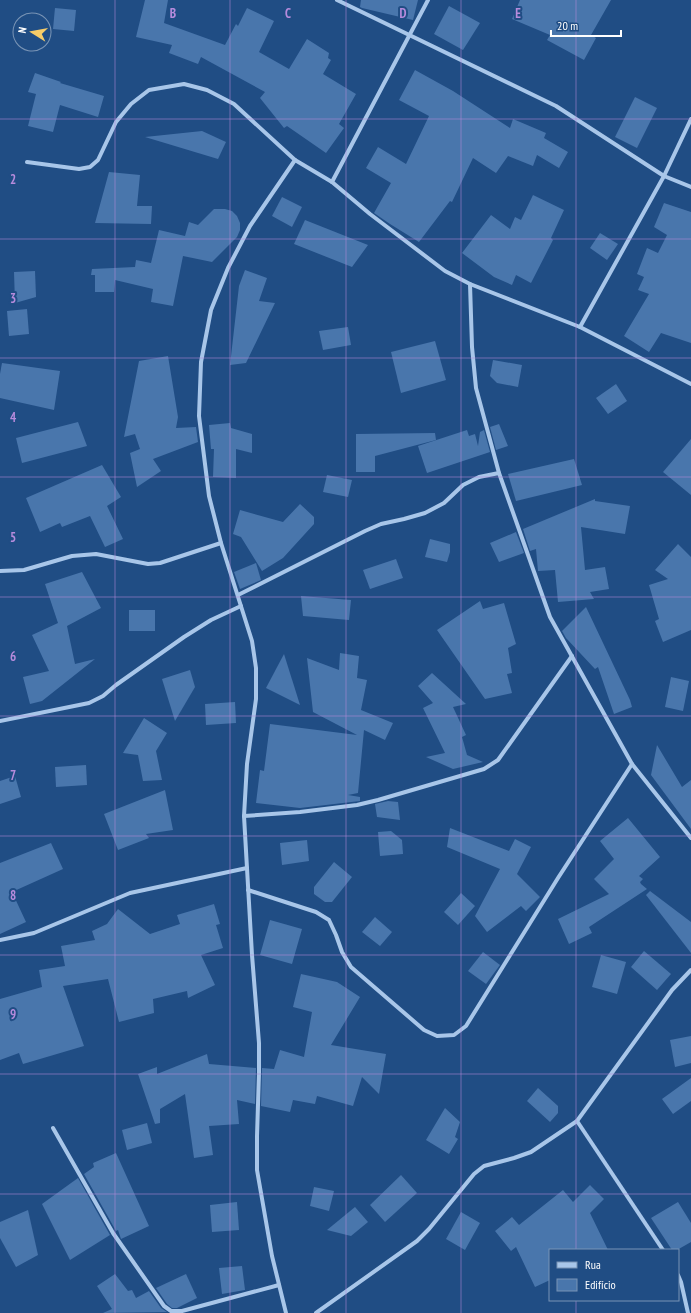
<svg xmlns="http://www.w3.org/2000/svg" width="691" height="1313" font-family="'PT Sans Narrow',sans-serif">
	<rect width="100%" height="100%" fill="#204d84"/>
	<g fill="#4976ac">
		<path d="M145,0H168L164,23L225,45L236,24L238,26L247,8L274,21L259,52L289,69L307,39L329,53L328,58L331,60L323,74L356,94L339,124L344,128L326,153L287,126L284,128L260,98L265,92L201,57L198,64L169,53L172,45L136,37Z"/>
		<path d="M361,0H418L413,20L362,8L360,7Z"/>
		<path d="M520,0H611L591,35L596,38L584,60L547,40L550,35L512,19Z"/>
		<path d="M449,6L480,23L463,50L434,34Z"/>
		<path d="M55,8L76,10L74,31L53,29Z"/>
		<path d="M415,70L453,91L510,128L513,119L546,133L544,138L568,152L559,168L537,155L533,166L508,156L496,173L473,158L452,202L450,201L419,242L390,224L374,213L391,183L366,168L378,147L406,164L429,116L399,100Z"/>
		<path d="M35,73L61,82L60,83L104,96L98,117L60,105L53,132L28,126L36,94L28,92Z"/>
		<path d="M635,97L657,108L637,148L615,137Z"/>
		<path d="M202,131L226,142L218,159L145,137Z"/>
		<path d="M109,172L140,175L137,206H152L151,224L95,223Z"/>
		<path d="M533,195L564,210L551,238L553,240L531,283L516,275L512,285L494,277L462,253L491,215L510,229L515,217L521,220Z"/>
		<path d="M282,197L302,207L292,227L272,216Z"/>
		<path d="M664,203L691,212V343L661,333L649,352L624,336L649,294L638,290L644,277L637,274L647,248L658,253L667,235L654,227Z"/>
		<path d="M214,209H225L232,211L237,216L240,223V230L237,237L212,262L183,256L173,306L151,302L153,289L115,280L114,292H95V275H91L92,269L135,267L136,260L151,263L159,230L185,236L189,222L198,225Z"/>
		<path d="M305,220L368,245L352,267L294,244Z"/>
		<path d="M600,233L618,244L607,260L590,248Z"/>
		<path d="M245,270L267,278L259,301L275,303L246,363L230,365L239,286Z"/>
		<path d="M35,271L36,297L15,303L14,272Z"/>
		<path d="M27,309L29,334L9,336L7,311Z"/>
		<path d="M348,327L351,345L323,350L319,331Z"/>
		<path d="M435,341L446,380L401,393L391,352Z"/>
		<path d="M168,356L178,417L176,428L196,427L198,442L153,459L161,471L137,487L130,453L140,449L135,434L124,437L139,361Z"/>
		<path d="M493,360L522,365L518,387L497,383L490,376Z"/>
		<path d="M2,363L60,371L54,410L0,398V374Z"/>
		<path d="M616,384L627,401L608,414L596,398Z"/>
		<path d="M78,422L87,446L22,463L16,438Z"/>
		<path d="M230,423L231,428L252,434V453L236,449V478L213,477L214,449H211L209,425Z"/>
		<path d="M499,424L508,446L496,450L490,427Z"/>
		<path d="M467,430L469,436L475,434L478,446L480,432L484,430L490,452L427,473L418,446Z"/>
		<path d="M435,433L436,440L375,456V472H356V434Z"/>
		<path d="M691,439V495L663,472Z"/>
		<path d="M574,459L582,485L516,501L508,474Z"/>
		<path d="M102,465L121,497L107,506L123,539L105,547L90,516L62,527L60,523L40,532L26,498Z"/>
		<path d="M327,475L352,480L348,497L323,492Z"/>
		<path d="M595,499V501L630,506L625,534L581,527L585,570L605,567L609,589L590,592L594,599L558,602L555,570L538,571L536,549L530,551L523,529Z"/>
		<path d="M300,504L314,517V524L283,558L262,571L241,537L233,534L240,510L283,522Z"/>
		<path d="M516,532L524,553L499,562L490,543Z"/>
		<path d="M430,539L450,544V552L447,562L425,557Z"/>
		<path d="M678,544L691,557V630L663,642L655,621L659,619L649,585L668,579L655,570Z"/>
		<path d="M396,559L403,578L370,589L363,570Z"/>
		<path d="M256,563L261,580L240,589L234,572Z"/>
		<path d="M82,572L101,608L67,626L75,664L95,659L42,701L30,704L23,677L49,671L32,635L58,623L45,584Z"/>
		<path d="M301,596L351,600L349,620L303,616Z"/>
		<path d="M480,601L483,609L504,603L516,644L508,648L512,673L507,674L512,693L485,699L437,630Z"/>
		<path d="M586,607L630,700L632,707L614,714L598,667L595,669L566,638L562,631Z"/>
		<rect x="129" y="610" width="26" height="21"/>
		<path d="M340,653L359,656L357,678L367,680L361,710L393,723L385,740L364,730L358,793L348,795L360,797V801L300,808L256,803L260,770L264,771L270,724L357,735L313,712L307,658L339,670Z"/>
		<path d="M284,654L300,705L266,688Z"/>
		<path d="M190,670L195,687L175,721L162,679Z"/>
		<path d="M432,673L466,704L453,707L466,735L462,737L467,755L483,762L453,769L426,757L445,753L423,708L433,703L418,686Z"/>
		<path d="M671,677L689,681L683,711L665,707Z"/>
		<path d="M235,702L236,723L206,725L205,704Z"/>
		<path d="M144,718L167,733L156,751L162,780L143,781L138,755L123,753Z"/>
		<path d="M657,745L682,787L691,780V829L651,775Z"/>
		<path d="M86,765L87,785L56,787L55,767Z"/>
		<path d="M15,776L21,797L0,804V781Z"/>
		<path d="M165,790L173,830L146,834L149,838L118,850L104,814Z"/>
		<path d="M388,801L398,802L400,820L377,817L375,804Z"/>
		<path d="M628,818L660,857L639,876L643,879L640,882L641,884L647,889L589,927L592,933L569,944L558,919L609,894L594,879L614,859L600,841Z"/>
		<path d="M450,828L509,851L515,839L531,847L517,874L540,897L526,911L521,906L487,932L475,916L500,869L447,847Z"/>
		<path d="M391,831L402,840L403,854L380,856L378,832Z"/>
		<path d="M307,840L309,861L282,865L280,843Z"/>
		<path d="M51,843L63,869L12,892L26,922L0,934V863Z"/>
		<path d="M334,862L352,877L332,902H325L314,894V887Z"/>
		<path d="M650,891L691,922V953L646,895Z"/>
		<path d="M461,893L475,906L458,925L444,912Z"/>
		<path d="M214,904L220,924L216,925L223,948L201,955L215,985L188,998L187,991L153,999L154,1013L119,1022L108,979L63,986L84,1046L23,1064L19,1053L0,1060V999L42,987L39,970L65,966L61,946L95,940L92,931L107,924L118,909L150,934L180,924L177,915Z"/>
		<path d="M375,917L392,932L380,946L362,932Z"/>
		<path d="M270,920L302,929L292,964L260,955Z"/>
		<path d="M644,951L671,974L657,990L631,967Z"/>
		<path d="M483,952L500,965L486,984L468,971Z"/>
		<path d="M601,955L626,962L617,994L592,987Z"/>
		<path d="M301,974L337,982L360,997L331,1045L386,1054L379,1094L362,1077L353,1106L317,1096L315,1104L293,1100L290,1112L261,1106L262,1068L274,1069L280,1050L304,1057L312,1012L293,1007Z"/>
		<path d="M691,1036V1063L675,1067L670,1040Z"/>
		<path d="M207,1054L209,1064L256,1068L255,1104L237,1100L239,1124L209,1126L213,1155L194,1158L185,1094L160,1109V1123L155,1124L138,1074L157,1067V1074Z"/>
		<path d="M691,1078V1101L673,1114L662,1099Z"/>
		<path d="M538,1088L558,1106V1113L550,1122L527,1101Z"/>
		<path d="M445,1108L460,1122L455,1137L458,1139L449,1154L426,1140Z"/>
		<path d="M147,1123L152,1143L127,1150L122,1130Z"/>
		<path d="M116,1153L149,1226L121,1239L118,1230L116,1231L84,1174L94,1167L93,1163Z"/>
		<path d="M401,1175L417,1193L385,1222L370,1205Z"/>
		<path d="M78,1178L110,1235L70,1260L42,1204Z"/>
		<path d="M590,1185L604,1199L590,1213L608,1250H550V1280L535,1287L516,1247L511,1251L495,1231L512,1217L519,1225L563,1190L573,1202Z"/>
		<path d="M314,1187L334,1191L329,1211L310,1206Z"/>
		<path d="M237,1202L239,1230L212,1232L210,1205Z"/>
		<path d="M678,1202L691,1223V1242L677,1250H672L651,1218Z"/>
		<path d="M355,1207L368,1222L351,1236L327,1230Z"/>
		<path d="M28,1210L38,1255L16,1267L0,1238V1222Z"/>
		<path d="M461,1212L480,1223L465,1250L446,1239Z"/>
		<path d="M242,1266L245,1290L222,1294L219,1268Z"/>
		<path d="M115,1274L128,1291L132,1290L136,1298L149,1291L161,1308L167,1312L103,1313L112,1309L97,1286Z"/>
		<path d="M186,1274L197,1298L177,1308H172L167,1304L156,1288Z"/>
	</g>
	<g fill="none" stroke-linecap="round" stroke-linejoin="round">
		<g stroke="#a8c6e9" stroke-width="4">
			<path d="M337,0L556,106L664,176L691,187"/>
			<path d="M27,162L79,169L90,167L98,160L116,122L131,104L149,90L184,84L207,90L234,104L295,160L332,182L370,214L445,271L470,284L580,327L691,384"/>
			<path d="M332,182L428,0"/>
			<path d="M470,284L472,347L476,388L499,473L550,617L632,764L691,838"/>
			<path d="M580,327L664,176L691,119"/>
			<path d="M0,571L24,570L72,556L96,554L148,564L160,563L221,543"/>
			<path d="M238,595L365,531L381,524L404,519L425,513L444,503L463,485L479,477L499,473"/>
			<path d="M0,721L89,703L103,696L116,685L184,637L211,620L241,606"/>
			<path d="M244,816L300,812L357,805L378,800L484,769L498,760L572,656"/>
			<path d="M248,890L316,912L329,920L336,935L342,952L351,967L424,1030L437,1036L454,1035L466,1026L558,878L632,764"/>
			<path d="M0,940L34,933L130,893L247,868"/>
			<path d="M577,1121L663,1250"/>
			<path d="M53,1128L113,1233L164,1306L171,1311H182L279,1285"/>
			<path d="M678,1275L681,1282L688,1313"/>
			<path d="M286,1313L272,1256L257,1170V1136L259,1073V1043L252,955L244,816L247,764L256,699V668L252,641L221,543L209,496L199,416L201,362L211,310L228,268L250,226L295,160"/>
			<path d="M316,1313L417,1241L429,1229L474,1174L484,1166L514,1158L531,1152L577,1121L672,990L691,970"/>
		</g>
	</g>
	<path fill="none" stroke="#b68bdc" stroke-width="1" stroke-opacity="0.55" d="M115,0V1313M230,0V1313M346,0V1313M461,0V1313M576,0V1250M0,119H691M0,239H691M0,358H691M0,477H691M0,597H691M0,716H691M0,836H691M0,955H691M0,1074H691M0,1194H691M576,1300V1313"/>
	<g font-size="13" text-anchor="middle" font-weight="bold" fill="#b68bdc" stroke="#204d84" stroke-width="4" stroke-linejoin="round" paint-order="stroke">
		<text x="173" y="18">B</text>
		<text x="288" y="18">C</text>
		<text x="403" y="18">D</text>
		<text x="518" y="18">E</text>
		<text x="13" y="184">2</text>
		<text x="13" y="303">3</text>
		<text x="13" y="422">4</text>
		<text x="13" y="542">5</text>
		<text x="13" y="661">6</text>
		<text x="13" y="780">7</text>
		<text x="13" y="900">8</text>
		<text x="13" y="1019">9</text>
	</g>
	<rect x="549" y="1249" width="130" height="52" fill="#204d84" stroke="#7994b5"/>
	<rect x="557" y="1262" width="20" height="6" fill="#a8c6e9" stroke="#7994b5"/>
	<text x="585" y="1269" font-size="12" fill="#ffffff">Rua</text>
	<rect x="557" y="1279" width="20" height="12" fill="#4976ac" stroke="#7994b5"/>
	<text x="585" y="1289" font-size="12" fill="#ffffff">Edifício</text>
	<g transform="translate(32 32) rotate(281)"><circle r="19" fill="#204d84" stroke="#7994b5"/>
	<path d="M0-3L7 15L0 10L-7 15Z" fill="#f6cc68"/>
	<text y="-6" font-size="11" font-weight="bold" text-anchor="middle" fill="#ffffff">N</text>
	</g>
	<path d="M551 30v6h70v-6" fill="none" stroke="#ffffff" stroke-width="2"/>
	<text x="557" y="30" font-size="12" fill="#ffffff" stroke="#204d84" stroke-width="3" paint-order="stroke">20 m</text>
</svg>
